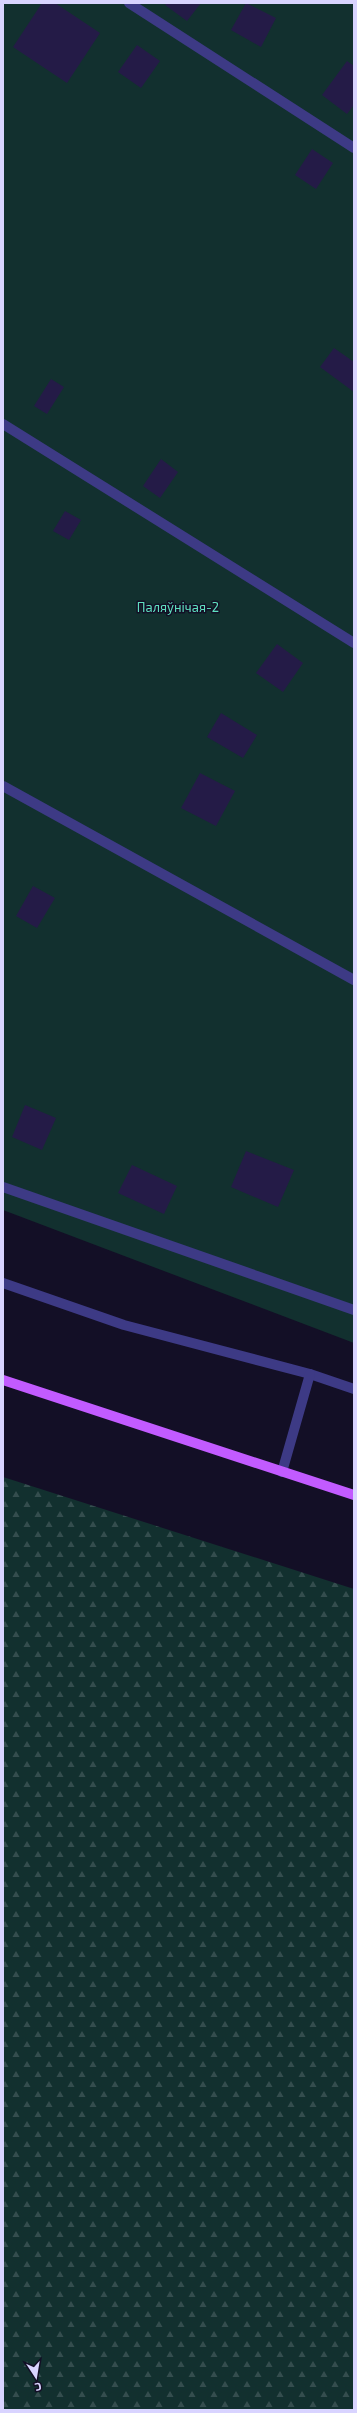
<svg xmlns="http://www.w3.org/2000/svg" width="357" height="2413" font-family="'Exo 2',sans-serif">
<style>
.forest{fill:url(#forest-firs)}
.garden{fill:#12302f}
.building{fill:#241b47}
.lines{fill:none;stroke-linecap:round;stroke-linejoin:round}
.service{stroke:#3d3a85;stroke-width:10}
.primary{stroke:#c25bff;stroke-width:10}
.labels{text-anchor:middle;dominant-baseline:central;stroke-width:3;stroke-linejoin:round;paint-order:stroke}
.park-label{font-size:13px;fill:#5fe0c0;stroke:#130f26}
</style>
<defs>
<pattern id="forest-firs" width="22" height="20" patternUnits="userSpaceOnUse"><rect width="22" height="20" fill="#12302f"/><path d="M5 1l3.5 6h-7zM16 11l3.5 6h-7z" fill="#344d4e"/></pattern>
</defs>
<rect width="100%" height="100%" fill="#130f26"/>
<polygon class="forest" points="3,1477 354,1589 354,2410 3,2410"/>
<polygon class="garden" points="3,3 354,3 354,1343 3,1210"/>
<g class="building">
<polygon points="42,3 55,3 100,33 67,83 13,47"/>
<polygon points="167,3 201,3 187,21 165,5"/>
<polygon points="246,3 276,18 261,47 231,30"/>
<polygon points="137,45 160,61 141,88 118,72"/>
<polygon points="347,61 354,66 354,105 347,114 322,95"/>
<polygon points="312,149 333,163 316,189 295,175"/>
<polygon points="334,348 354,362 354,392 320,367"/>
<polygon points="51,379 64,387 47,414 34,406"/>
<polygon points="161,459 178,472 160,498 143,486"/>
<polygon points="65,511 81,520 69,540 53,531"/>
<polygon points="277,644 303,663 283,692 256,673"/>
<polygon points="221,713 257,735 243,758 207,737"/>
<polygon points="200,773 235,791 216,826 181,808"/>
<polygon points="33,886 55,898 37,928 16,916"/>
<polygon points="25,1105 56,1118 42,1150 12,1137"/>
<polygon points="246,1151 294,1170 278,1207 231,1187"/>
<polygon points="132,1165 177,1186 164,1214 118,1193"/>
</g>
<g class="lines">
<g class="service">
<polyline points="129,3 354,148"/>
<polyline points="3,424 354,643"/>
<polyline points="3,786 354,980"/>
<polyline points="3,1187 354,1310"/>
<polyline points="3,1283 124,1325 310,1374 354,1389"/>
<polyline points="282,1472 310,1374"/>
</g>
<polyline class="primary" points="3,1380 354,1495"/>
</g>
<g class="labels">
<g class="park-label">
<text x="178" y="607">Паляўнічая-2</text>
</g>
</g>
<rect width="357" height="2413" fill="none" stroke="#d9d4ff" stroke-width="8"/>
<g transform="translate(36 2377) rotate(168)" stroke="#130f26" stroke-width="3" paint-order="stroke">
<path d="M0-3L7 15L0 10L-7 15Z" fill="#d9d4ff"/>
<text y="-6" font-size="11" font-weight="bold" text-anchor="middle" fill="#d9d4ff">С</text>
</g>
</svg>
